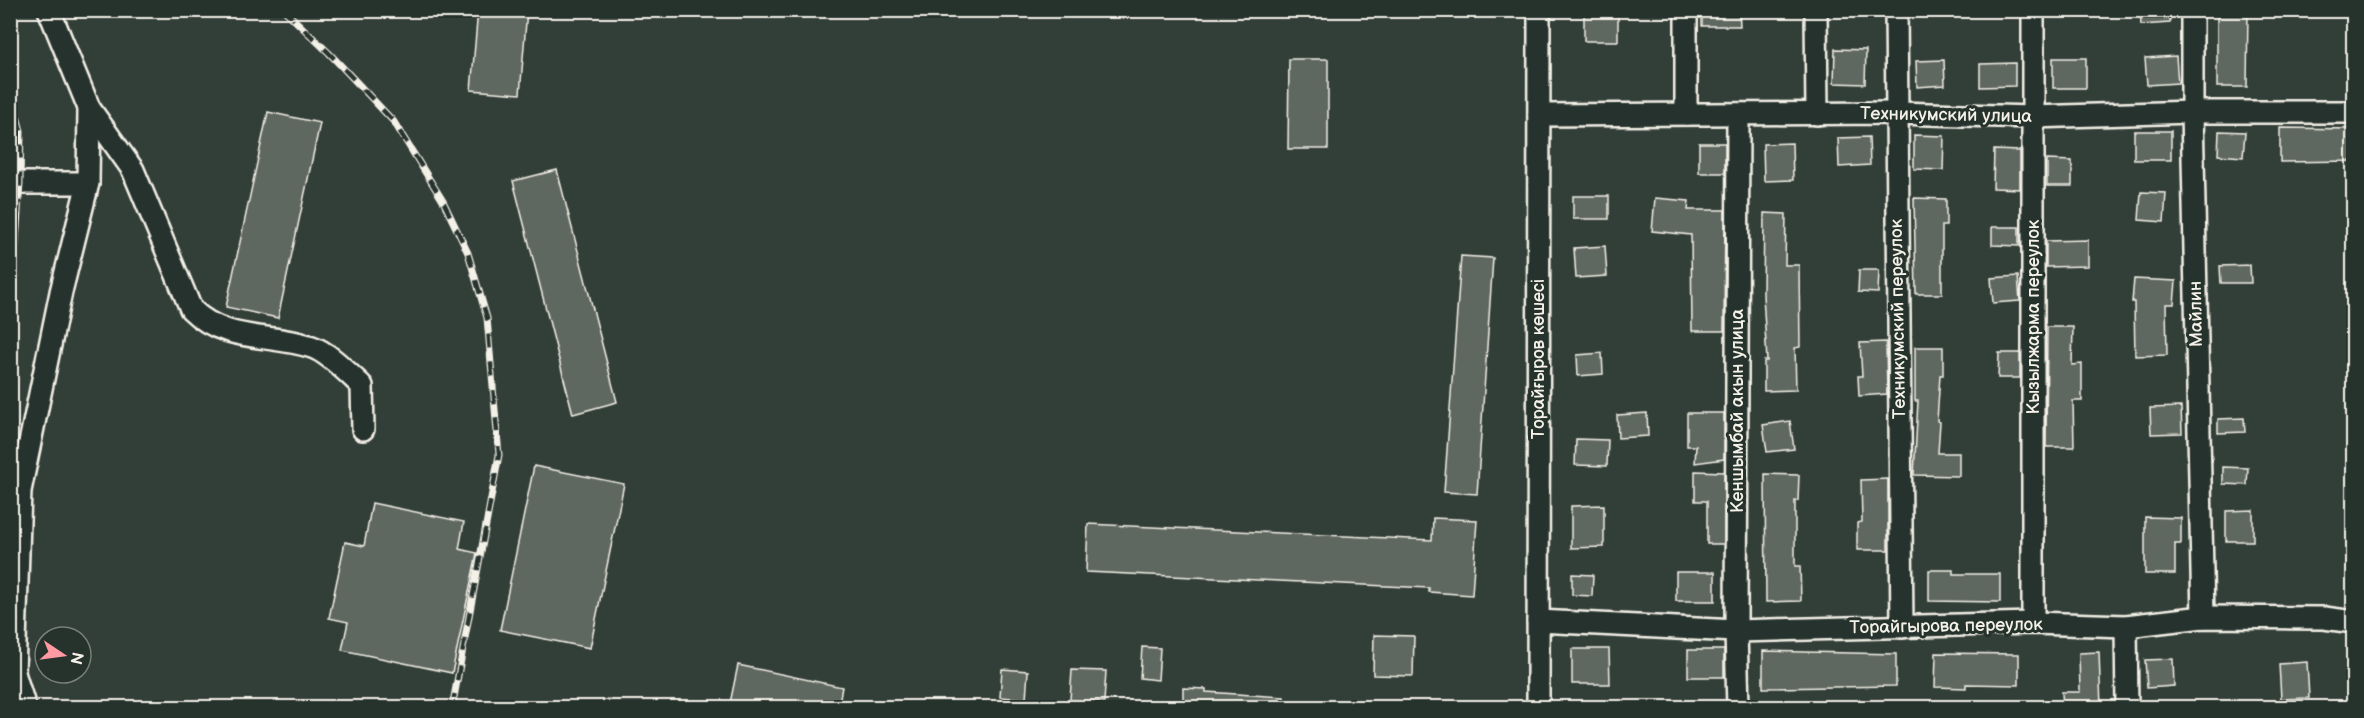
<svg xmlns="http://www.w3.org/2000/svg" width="2364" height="718" font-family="'Balsamiq Sans',sans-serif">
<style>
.building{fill:#5f6861;stroke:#f4f1e8;stroke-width:1.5}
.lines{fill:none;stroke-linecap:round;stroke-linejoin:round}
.minor-casing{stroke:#f4f1e8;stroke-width:26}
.minor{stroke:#26332d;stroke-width:21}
.rail-casing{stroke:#f4f1e8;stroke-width:7}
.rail{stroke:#26332d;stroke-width:4.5;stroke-dasharray:14;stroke-linecap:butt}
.labels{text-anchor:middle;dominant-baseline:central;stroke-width:6;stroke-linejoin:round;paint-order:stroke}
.street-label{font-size:18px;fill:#f4f1e8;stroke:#26332d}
</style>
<rect width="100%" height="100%" fill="#323e38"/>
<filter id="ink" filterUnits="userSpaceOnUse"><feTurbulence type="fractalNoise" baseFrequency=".0167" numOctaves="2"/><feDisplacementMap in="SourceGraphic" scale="12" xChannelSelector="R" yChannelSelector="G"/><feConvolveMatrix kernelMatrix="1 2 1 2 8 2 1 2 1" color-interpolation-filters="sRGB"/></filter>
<g filter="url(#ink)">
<g class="building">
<polygon points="478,10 527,10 520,94 471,90"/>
<rect x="1584" y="10" width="34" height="31"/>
<polygon points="1702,10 1739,10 1740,26 1702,26"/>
<polygon points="2140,10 2170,10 2170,23 2141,25"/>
<polygon points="2217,10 2248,10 2247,87 2217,87"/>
<polygon points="1835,49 1866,50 1865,84 1834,83"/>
<polygon points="2176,56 2178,83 2147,85 2145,58"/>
<rect x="2053" y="58" width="33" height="30"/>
<polygon points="1289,59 1328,59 1328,149 1288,149"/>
<polygon points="1944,60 1945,85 1917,87 1916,61"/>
<polygon points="2015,63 2015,86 1980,87 1980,64"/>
<polygon points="268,112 320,123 278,318 226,307"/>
<polygon points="2280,128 2354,129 2354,161 2280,162"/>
<rect x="2134" y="131" width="37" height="29"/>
<polygon points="2219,131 2245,132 2243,157 2218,155"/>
<polygon points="1914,135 1944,136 1943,170 1914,169"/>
<polygon points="1869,137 1870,165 1839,167 1838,138"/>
<rect x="1699" y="143" width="26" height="30"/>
<polygon points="1792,143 1793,180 1764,181 1763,144"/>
<polygon points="1994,150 2020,151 2020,189 1993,188"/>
<polygon points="2047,160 2072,161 2072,186 2047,186"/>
<polygon points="557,170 617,402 573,414 513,181"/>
<polygon points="2141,192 2166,193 2164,222 2139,220"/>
<rect x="1573" y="196" width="36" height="23"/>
<polygon points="1655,198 1689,201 1688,210 1725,210 1724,331 1692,331 1691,235 1652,231"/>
<polygon points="1914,198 1946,199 1946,226 1942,226 1942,294 1916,294"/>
<polygon points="1764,213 1786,214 1785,265 1799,265 1800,347 1795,348 1796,390 1764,391 1764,361 1767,361 1763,295"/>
<polygon points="1992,227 2019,227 2019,246 1992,245"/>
<polygon points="2088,240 2088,266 2046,267 2046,241"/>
<polygon points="1605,246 1607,276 1576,278 1574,248"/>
<polygon points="1461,256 1493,258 1477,494 1444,492"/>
<polygon points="2250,265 2251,283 2221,283 2220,266"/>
<polygon points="1859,270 1879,270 1878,293 1858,292"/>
<polygon points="2018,276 2020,301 1993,303 1991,278"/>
<polygon points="2134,279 2176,281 2174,304 2166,304 2167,355 2135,356 2134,302 2132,302"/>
<polygon points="2047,327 2073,327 2072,365 2082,364 2082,401 2073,401 2074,447 2046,447"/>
<polygon points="1886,342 1887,394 1859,396 1858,376 1862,376 1860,343"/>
<polygon points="1915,347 1943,347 1943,375 1940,375 1937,421 1940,422 1938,453 1959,453 1959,476 1914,475 1918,401 1915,401"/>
<polygon points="1602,353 1603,374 1578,376 1577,355"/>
<polygon points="1999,353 2020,353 2020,378 1998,378"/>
<polygon points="2181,407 2182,433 2151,434 2150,408"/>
<polygon points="1647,413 1648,436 1618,438 1617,415"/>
<polygon points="1687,413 1724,413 1724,459 1695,463 1696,446 1687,446"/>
<polygon points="2244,418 2245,432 2218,433 2218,419"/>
<polygon points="1790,421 1794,449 1767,452 1763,425"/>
<polygon points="1576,439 1608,440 1607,466 1575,465"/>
<polygon points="534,466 624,484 590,648 500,630"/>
<polygon points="2223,467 2248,468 2247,485 2223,484"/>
<polygon points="1695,471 1724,472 1724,544 1707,544 1707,501 1695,501"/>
<polygon points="1765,474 1799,475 1798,501 1795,501 1795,566 1800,566 1801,601 1766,602"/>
<polygon points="1888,479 1888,550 1857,550 1857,523 1862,522 1861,480"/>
<polygon points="372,503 464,522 459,549 477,553 452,673 342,650 348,622 329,618 345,542 364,546"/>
<polygon points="1604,505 1604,547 1571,548 1571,506"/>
<polygon points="2253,510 2253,541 2226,541 2226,511"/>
<polygon points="2145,517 2181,518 2181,544 2175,544 2175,574 2145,574"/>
<polygon points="1433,518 1477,520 1472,595 1429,592 1429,588 1086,572 1088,524 1432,540"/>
<polygon points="1929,570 1953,570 1953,574 2000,574 2000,602 1929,601"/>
<rect x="1676" y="572" width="39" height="29"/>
<polygon points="1572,574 1593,575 1592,596 1572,595"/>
<polygon points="1374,635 1414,636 1413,676 1373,675"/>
<polygon points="1142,647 1160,648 1158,680 1140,678"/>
<polygon points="1572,649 1609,649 1610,684 1572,684"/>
<rect x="1688" y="650" width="36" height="27"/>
<polygon points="1763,651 1896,654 1896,686 1763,688"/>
<polygon points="2099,652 2101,708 2063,708 2062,692 2080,692 2079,653"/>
<polygon points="1936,653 2019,654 2019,685 1966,684 1966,688 1935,687"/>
<polygon points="2173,659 2174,686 2147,688 2145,660"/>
<polygon points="2307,662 2309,698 2281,699 2279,664"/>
<polygon points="738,665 842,687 838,708 729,708"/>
<polygon points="1002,669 1028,671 1026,699 1000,697"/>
<polygon points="1072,670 1106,671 1104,702 1070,700"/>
<polygon points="1183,688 1206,689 1206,692 1284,697 1283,708 1183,708"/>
</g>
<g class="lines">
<g class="minor-casing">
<g id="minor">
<path d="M49,10L89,108L133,170L191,309C225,343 270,333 312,347C328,352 349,374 362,386L363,429"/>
<polyline points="1816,10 1817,114"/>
<polyline points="1896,10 1902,627"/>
<polyline points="2192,10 2192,112 2203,617"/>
<polyline points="1686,114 1686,10"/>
<polyline points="1539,115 1896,113 2032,117 2192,112 2354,112"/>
<polyline points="10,183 88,183"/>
<polyline points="1538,621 1736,631 2033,623 2126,626 2203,617 2324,618 2354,622"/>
<polyline points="2033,623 2033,10"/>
<polyline points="2126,626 2127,708"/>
<polyline points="25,708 14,673 20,491 61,292 88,183 89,108"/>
<polyline points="1538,708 1539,10"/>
<polyline points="1738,708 1736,631 1738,114"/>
</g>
</g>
<use href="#minor" class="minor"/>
<g class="rail-casing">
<g id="rail">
<polyline points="284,10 329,53 394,122 443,201 468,253 487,318 499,455 452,708"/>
<polyline points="10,90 21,131 20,183 10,330"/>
<polyline points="10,705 11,708"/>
</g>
</g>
<use href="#rail" class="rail"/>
</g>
</g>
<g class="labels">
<g class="street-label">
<text transform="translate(1946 115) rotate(1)">Техникумский улица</text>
<text transform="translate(2196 314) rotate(-91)">Майлин</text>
<text transform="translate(2033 317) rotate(-90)">Кызылжарма переулок</text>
<text transform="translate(1898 319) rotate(-91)">Техникумский переулок</text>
<text transform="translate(1538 359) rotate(-90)">Торайғыров көшесі</text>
<text transform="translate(1737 411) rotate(-90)">Кеншымбай акын улица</text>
<text transform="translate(1946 626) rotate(-1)">Торайгырова переулок</text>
</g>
</g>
<rect width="2364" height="718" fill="none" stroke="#26332d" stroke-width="36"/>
<rect x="18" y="18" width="2328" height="682" fill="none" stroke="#f4f1e8" stroke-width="2" filter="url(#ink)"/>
<g transform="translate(63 655) rotate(103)"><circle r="28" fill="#26332d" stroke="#787f78" stroke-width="1.5"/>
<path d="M0-4.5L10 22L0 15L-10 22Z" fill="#ff9aa2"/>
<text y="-9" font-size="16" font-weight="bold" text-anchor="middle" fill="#f4f1e8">N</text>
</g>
</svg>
